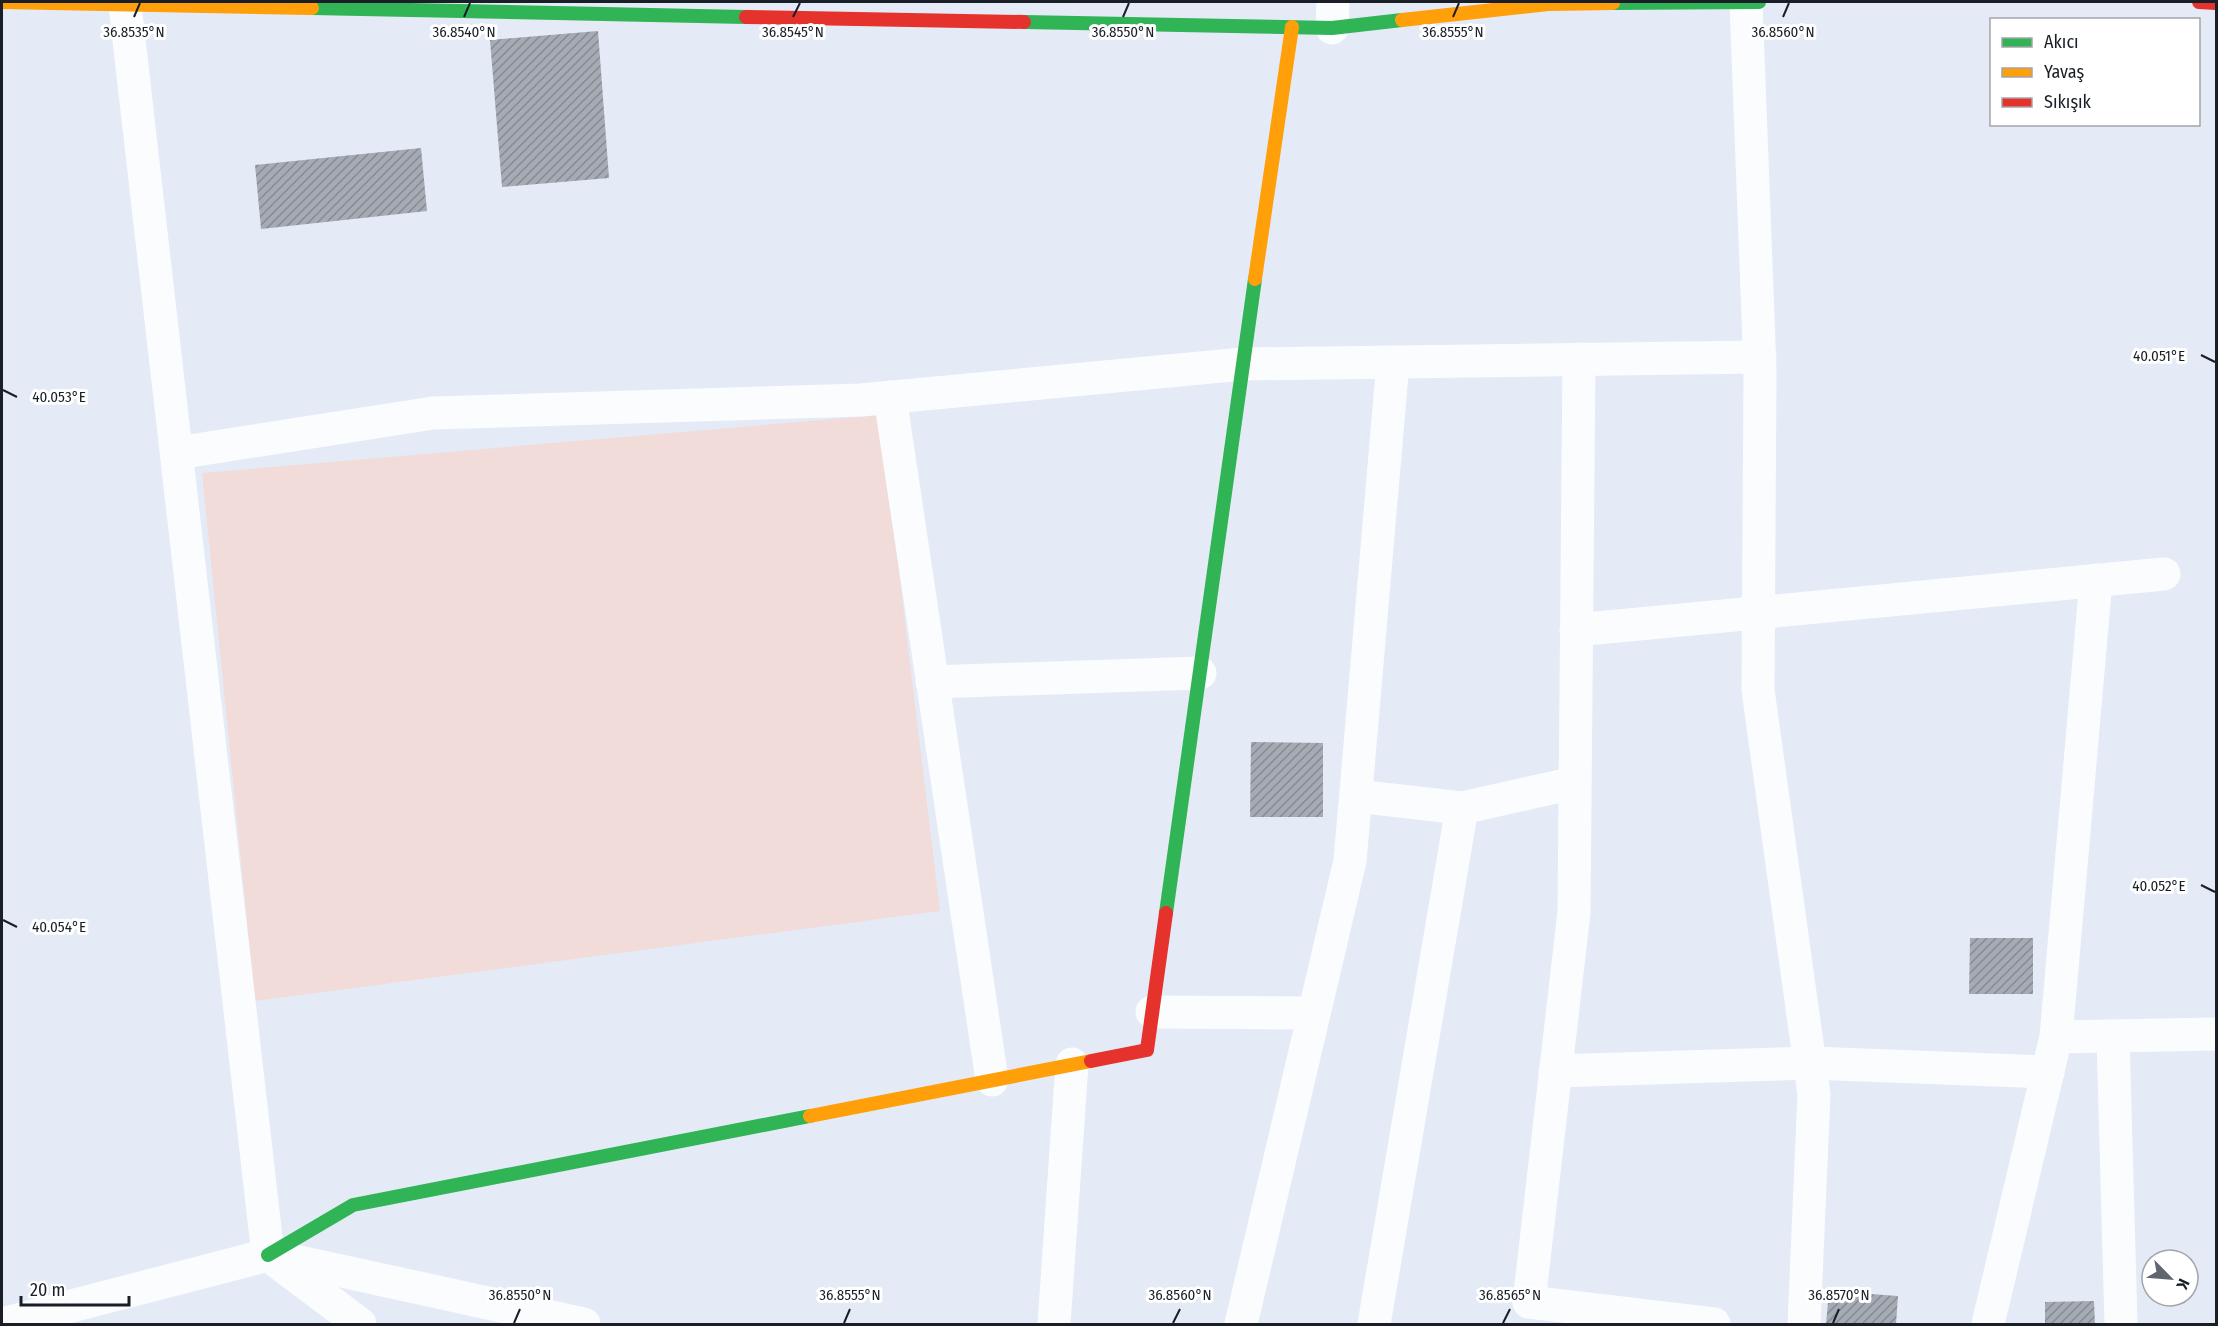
<svg xmlns="http://www.w3.org/2000/svg" width="2218" height="1326" font-family="'Fira Sans Condensed',sans-serif">
<style>
.pitch{fill:#f1dcda}
.building{fill:url(#building-hatch)}
.lines{fill:none;stroke-linecap:round;stroke-linejoin:round}
.street{stroke:#fbfcfe;stroke-width:33}
.fast{stroke:#30b455;stroke-width:14}
.slow{stroke:#ff9f0a;stroke-width:14}
.jam{stroke:#e5322d;stroke-width:14}
.ticks{fill:none;stroke:#191e27;stroke-width:2}
.ticks-label{font-size:15px;text-anchor:middle;fill:#191e27;stroke:#fff;stroke-width:6;stroke-linejoin:round;paint-order:stroke}
</style>
<defs>
<pattern id="building-hatch" width="6" height="6" patternUnits="userSpaceOnUse" patternTransform="scale(1.5)"><rect width="6" height="6" fill="#a5abb4"/><path d="M-1 1l2-2M0 6l6-6M5 7l2-2" fill="none" stroke="#868b92"/></pattern>
</defs>
<rect width="100%" height="100%" fill="#e4ebf6"/>
<polygon class="pitch" points="880,415 940,911 255,1001 202,473"/>
<g class="building">
<polygon points="598,31 609,178 502,187 490,40"/>
<polygon points="421,148 427,211 261,229 255,165"/>
<polygon points="1251,742 1323,743 1323,817 1250,817"/>
<polygon points="1970,938 2033,938 2033,994 1969,994"/>
<polygon points="1829,1291 1898,1296 1896,1324 1826,1324"/>
<polygon points="2094,1301 2095,1324 2045,1324 2045,1302"/>
</g>
<g class="lines">
<g class="street">
<polyline points="1746,2 1760,370 1758,690 1814,1094 1804,1324"/>
<polyline points="125,5 268,1255 360,1324"/>
<polyline points="1332,28 1333,2"/>
<polyline points="1579,359 1574,912 1529,1302 1714,1324"/>
<polyline points="890,397 992,1080"/>
<polyline points="177,453 433,413 861,400 1243,364 1760,357"/>
<polyline points="1576,630 2164,574"/>
<polyline points="932,682 1200,673"/>
<polyline points="1356,796 1462,808 1574,783"/>
<polyline points="1152,1012 1314,1013"/>
<polyline points="2113,1036 2121,1324"/>
<polyline points="2056,1037 2216,1034"/>
<polyline points="1555,1071 1810,1063 2048,1072"/>
<polyline points="2,1324 268,1255 584,1324"/>
<polyline points="1054,1324 1072,1064"/>
<polyline points="1241,1324 1350,861 1393,362"/>
<polyline points="1374,1324 1462,808"/>
<polyline points="1988,1324 2056,1037 2096,580"/>
</g>
<g class="fast">
<polyline points="1613,3 1759,2"/>
<polyline points="312,8 746,17"/>
<polyline points="1024,22 1332,28 1402,20"/>
<polyline points="1166,913 1255,279"/>
<polyline points="268,1255 353,1205 810,1116"/>
</g>
<g class="slow">
<polyline points="2,2 312,8"/>
<polyline points="1402,20 1548,4 1613,3"/>
<polyline points="1255,279 1292,27"/>
<polyline points="810,1116 1091,1061"/>
</g>
<g class="jam">
<polyline points="2199,2 2216,3"/>
<polyline points="746,17 1024,22"/>
<polyline points="1091,1061 1147,1050 1166,913"/>
</g>
</g>
<path class="ticks" d="M134,17L140,3M464,17L470,3M793,17L800,3M1123,17L1129,3M1453,17L1459,3M1783,17L1789,3M2201,355L2215,362M3,390L17,397M2201,885L2215,892M3,920L17,927M514,1323L520,1309M844,1323L850,1309M1173,1323L1180,1309M1503,1323L1510,1309M1833,1323L1839,1309"/>
<g class="ticks-label">
<text x="134" y="37">36.8535°N</text>
<text x="464" y="37">36.8540°N</text>
<text x="793" y="37">36.8545°N</text>
<text x="1123" y="37">36.8550°N</text>
<text x="1453" y="37">36.8555°N</text>
<text x="1783" y="37">36.8560°N</text>
<text x="2159" y="361">40.051°E</text>
<text x="59" y="402">40.053°E</text>
<text x="2159" y="891">40.052°E</text>
<text x="59" y="932">40.054°E</text>
<text x="520" y="1300">36.8550°N</text>
<text x="850" y="1300">36.8555°N</text>
<text x="1180" y="1300">36.8560°N</text>
<text x="1510" y="1300">36.8565°N</text>
<text x="1839" y="1300">36.8570°N</text>
</g>
<rect width="2218" height="1326" fill="none" stroke="#191e27" stroke-width="6"/>
<rect x="1990" y="18" width="210" height="108" fill="#ffffff" stroke="#a3a5a9" stroke-width="1.5"/>
<rect x="2002" y="38" width="30" height="9" fill="#30b455" stroke="#a3a5a9" stroke-width="1.5"/>
<text x="2044" y="48" font-size="18" fill="#191e27">Akıcı</text>
<rect x="2002" y="68" width="30" height="9" fill="#ff9f0a" stroke="#a3a5a9" stroke-width="1.5"/>
<text x="2044" y="78" font-size="18" fill="#191e27">Yavaş</text>
<rect x="2002" y="98" width="30" height="9" fill="#e5322d" stroke="#a3a5a9" stroke-width="1.5"/>
<text x="2044" y="108" font-size="18" fill="#191e27">Sıkışık</text>
<g transform="translate(2170 1278) rotate(115)"><circle r="28" fill="#ffffff" stroke="#a3a5a9" stroke-width="1.5"/>
<path d="M0-4.5L10 22L0 15L-10 22Z" fill="#60666f"/>
<text y="-9" font-size="16" font-weight="bold" text-anchor="middle" fill="#191e27">K</text>
</g>
<path d="M21 1296v9h108v-9" fill="none" stroke="#191e27" stroke-width="3"/>
<text x="30" y="1296" font-size="18" fill="#191e27" stroke="#ffffff" stroke-width="4.5" paint-order="stroke">20 m</text>
</svg>
